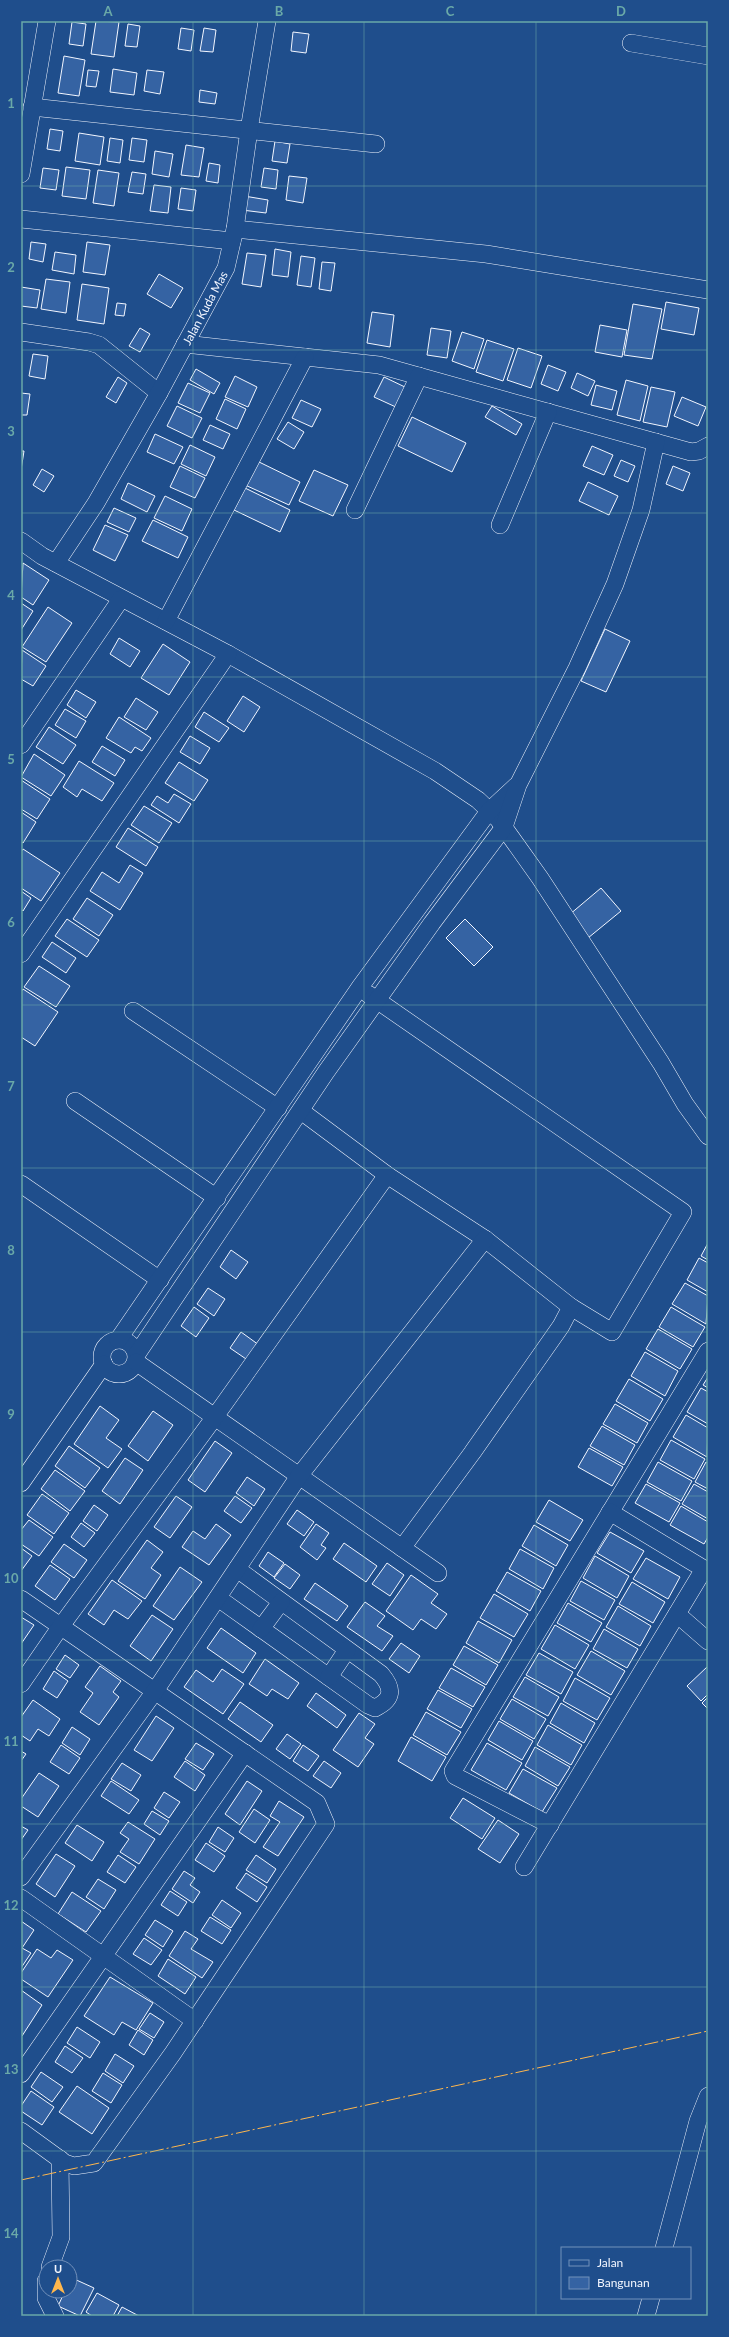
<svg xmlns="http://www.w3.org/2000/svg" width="729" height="2337" font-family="Lato,sans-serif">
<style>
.building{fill:#3563a3;stroke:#f2f6ff}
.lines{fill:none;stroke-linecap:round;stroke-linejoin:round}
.street-casing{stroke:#f2f6ff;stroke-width:18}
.street{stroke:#1f4e8c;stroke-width:17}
.power{stroke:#ffb74d;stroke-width:1;stroke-dasharray:14 3 2 3;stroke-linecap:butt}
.grid{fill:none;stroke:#6aa9a8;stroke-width:1;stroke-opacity:0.55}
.labels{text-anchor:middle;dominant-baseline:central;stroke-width:3;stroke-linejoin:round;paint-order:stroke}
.street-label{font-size:12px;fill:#f2f6ff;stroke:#1f4e8c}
.neatline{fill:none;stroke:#6aa9a8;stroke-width:1.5}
.grid-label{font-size:13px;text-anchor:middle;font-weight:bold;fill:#6aa9a8}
</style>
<rect width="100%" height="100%" fill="#1f4e8c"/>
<g class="building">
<polygon points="96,21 119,22 114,57 91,54"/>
<polygon points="72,22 86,24 83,46 69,44"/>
<polygon points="128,24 140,26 137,47 125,46"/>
<polygon points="181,28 194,30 191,51 178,49"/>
<polygon points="204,28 216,30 213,52 200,51"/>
<polygon points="293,32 309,34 306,53 291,51"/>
<polygon points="64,56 85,60 79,96 58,93"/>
<polygon points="113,69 137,73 134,95 110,92"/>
<polygon points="88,70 99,71 96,87 86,86"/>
<polygon points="147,70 164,72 160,94 144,91"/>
<polygon points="200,90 217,93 215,104 199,102"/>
<polygon points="50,129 63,131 60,151 47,149"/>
<polygon points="79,133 104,137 100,165 75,161"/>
<polygon points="110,138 123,140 120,163 107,161"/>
<polygon points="132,138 147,140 144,162 129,160"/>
<polygon points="275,141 290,144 287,163 272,161"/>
<polygon points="186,145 204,148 199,177 181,175"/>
<polygon points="155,151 173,154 169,177 152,174"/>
<polygon points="209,163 220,165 218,183 206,181"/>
<polygon points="66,167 90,170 86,199 62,196"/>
<polygon points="43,168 59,170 56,190 40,188"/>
<polygon points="264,168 278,170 276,189 261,187"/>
<polygon points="98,170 119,173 114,206 93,203"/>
<polygon points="132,172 146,174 143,194 128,192"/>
<polygon points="289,176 307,178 303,203 286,200"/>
<polygon points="154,185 171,187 168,213 150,211"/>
<polygon points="181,188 196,190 193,211 178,209"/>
<polygon points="244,196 268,200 266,213 242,210"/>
<polygon points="31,242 46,244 43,262 29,259"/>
<polygon points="87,242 110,245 105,275 83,272"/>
<polygon points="275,249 291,252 288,277 272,275"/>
<polygon points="55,252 76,255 74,274 52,270"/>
<polygon points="247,253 266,255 261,287 242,284"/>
<polygon points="301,256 315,258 311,287 297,285"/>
<polygon points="322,262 335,263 331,291 319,289"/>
<polygon points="159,274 183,288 171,308 147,294"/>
<polygon points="46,279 70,282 66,313 41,309"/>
<polygon points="82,284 109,288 104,324 77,320"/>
<polygon points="21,287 40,290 37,308 21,306"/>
<polygon points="666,302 699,308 694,335 661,329"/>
<polygon points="117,303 126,304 124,316 115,315"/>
<polygon points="633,304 662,309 652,359 624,355"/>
<polygon points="372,312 394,315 390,347 367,343"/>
<polygon points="600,325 627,330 622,357 595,352"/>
<polygon points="140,328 150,334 140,352 129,346"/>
<polygon points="431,328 451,331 447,358 427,355"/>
<polygon points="462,332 484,339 474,369 452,361"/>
<polygon points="487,340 514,349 503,381 476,372"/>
<polygon points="518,348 542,356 531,388 507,380"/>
<polygon points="33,354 48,356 45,379 29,376"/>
<polygon points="548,365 566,372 558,391 541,384"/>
<polygon points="196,369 220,383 214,394 190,380"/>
<polygon points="577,373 595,381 588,396 571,388"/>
<polygon points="235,376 257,387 248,407 225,397"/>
<polygon points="118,377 127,383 116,403 106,397"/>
<polygon points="384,377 407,388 398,408 374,397"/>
<polygon points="626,380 648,386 640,421 617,415"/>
<polygon points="188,383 210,393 200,413 178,403"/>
<polygon points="596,385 617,391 612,410 591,405"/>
<polygon points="651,387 675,392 667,427 643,422"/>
<polygon points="21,393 30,394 27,415 21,415"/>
<polygon points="682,397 706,407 698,426 674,416"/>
<polygon points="225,399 246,409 237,429 216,419"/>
<polygon points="301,400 321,409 312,427 292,418"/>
<polygon points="177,406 202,418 192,438 167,426"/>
<polygon points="492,406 522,424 516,435 485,417"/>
<polygon points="412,417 466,443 452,472 398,446"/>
<polygon points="288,422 304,432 294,449 277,439"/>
<polygon points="210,425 230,434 223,449 203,440"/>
<polygon points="155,434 183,447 174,464 147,452"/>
<polygon points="190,445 215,457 206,476 181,464"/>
<polygon points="592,446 613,455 604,475 583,466"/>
<polygon points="21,451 24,451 21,470"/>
<polygon points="621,460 635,466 628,482 614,476"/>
<polygon points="257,461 300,482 289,505 245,485"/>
<polygon points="180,466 205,478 195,498 170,487"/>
<polygon points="673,466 690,473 683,491 666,484"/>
<polygon points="42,469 54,476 44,492 33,485"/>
<polygon points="314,470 348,485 333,516 299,501"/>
<polygon points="588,482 618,496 609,515 579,501"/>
<polygon points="128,483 155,496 147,512 121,499"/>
<polygon points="245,488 290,510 280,532 234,510"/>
<polygon points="165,496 192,509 182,531 154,518"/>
<polygon points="114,508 136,518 129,532 107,522"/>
<polygon points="153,520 188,537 178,558 142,541"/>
<polygon points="105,525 128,535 115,561 93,550"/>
<polygon points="23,563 49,580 33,605 21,597"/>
<polygon points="21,603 33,611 21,630"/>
<polygon points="48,607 72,623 46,662 22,647"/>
<polygon points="605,629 630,641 606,692 581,681"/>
<polygon points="119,638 140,651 130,667 110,654"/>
<polygon points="163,644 190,662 169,695 141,678"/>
<polygon points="22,650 46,666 33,686 21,679"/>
<polygon points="76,690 96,702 86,718 67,705"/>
<polygon points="243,696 260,707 244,732 227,721"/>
<polygon points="136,698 158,712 146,730 124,717"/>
<polygon points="65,709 86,721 76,738 55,725"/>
<polygon points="204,712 229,728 219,742 195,727"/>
<polygon points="119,717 151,738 142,751 135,747 131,753 106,738"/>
<polygon points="49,727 76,745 63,764 36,747"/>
<polygon points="190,736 210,748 200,764 180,752"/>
<polygon points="102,746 125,760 115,776 92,762"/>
<polygon points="34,754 65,775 51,796 21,777"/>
<polygon points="79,761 114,783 102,801 82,789 77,797 63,787"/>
<polygon points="179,762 208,780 194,801 165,783"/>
<polygon points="21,780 50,799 37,819 21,809"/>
<polygon points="174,794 191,804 179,823 151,805 157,796 168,803"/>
<polygon points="144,806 172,823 159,843 131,825"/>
<polygon points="21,812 36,822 23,843 21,842"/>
<polygon points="128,828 158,847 146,866 116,847"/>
<polygon points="23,849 60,873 41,901 21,888 21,852"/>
<polygon points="130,865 143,873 120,910 90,891 102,872 119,883"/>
<polygon points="601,888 621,911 588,938 569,915"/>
<polygon points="21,891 31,898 23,911 21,909"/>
<polygon points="87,898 113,915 99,936 73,919"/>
<polygon points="67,919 99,940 87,957 55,936"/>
<polygon points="465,919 493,947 474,966 446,938"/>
<polygon points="52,942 76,958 66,973 42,957"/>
<polygon points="39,966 70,986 56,1007 24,987"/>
<polygon points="23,989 58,1012 35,1046 21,1037 21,992"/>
<polygon points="708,1243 708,1260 701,1256"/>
<polygon points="231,1250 248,1262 236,1279 220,1267"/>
<polygon points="699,1258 708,1263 708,1292 687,1280"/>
<polygon points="685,1283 708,1296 706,1324 672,1304"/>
<polygon points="208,1288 225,1299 214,1316 197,1304"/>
<polygon points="194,1307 209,1318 196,1337 181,1326"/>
<polygon points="671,1307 705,1327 693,1347 659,1327"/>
<polygon points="658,1329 692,1349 680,1369 646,1349"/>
<polygon points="241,1332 259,1345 249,1361 230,1348"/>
<polygon points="645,1352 678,1371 665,1396 631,1376"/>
<polygon points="708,1377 708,1388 703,1385"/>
<polygon points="629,1379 663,1399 650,1421 616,1401"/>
<polygon points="701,1388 708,1392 708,1424 687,1412"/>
<polygon points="615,1404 648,1423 637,1443 603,1424"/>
<polygon points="100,1406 119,1420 106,1438 122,1449 108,1468 74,1444"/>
<polygon points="153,1411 173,1425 148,1461 128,1446"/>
<polygon points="686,1415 708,1428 707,1457 673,1437"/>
<polygon points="602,1426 635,1445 624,1465 590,1446"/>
<polygon points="671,1440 705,1459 694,1479 660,1460"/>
<polygon points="215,1441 232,1453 205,1492 188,1480"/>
<polygon points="69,1446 100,1468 85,1488 55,1466"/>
<polygon points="589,1448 623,1467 612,1486 578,1467"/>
<polygon points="125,1458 143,1470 120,1504 102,1491"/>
<polygon points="658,1462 692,1481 681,1501 647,1482"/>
<polygon points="706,1462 708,1463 708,1489 695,1482"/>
<polygon points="55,1470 85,1491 70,1511 41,1489"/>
<polygon points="247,1477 265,1489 254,1506 236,1493"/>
<polygon points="646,1484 680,1503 669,1522 635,1503"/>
<polygon points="694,1484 708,1492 708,1519 682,1504"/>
<polygon points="42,1494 69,1513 54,1534 27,1515"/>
<polygon points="176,1496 192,1507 170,1538 154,1527"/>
<polygon points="235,1496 252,1508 241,1523 224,1511"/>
<polygon points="549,1500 583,1520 570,1541 536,1522"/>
<polygon points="94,1505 108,1515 97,1531 83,1521"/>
<polygon points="681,1506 708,1522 708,1537 704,1544 670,1525"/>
<polygon points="297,1510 314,1522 304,1536 287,1524"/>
<polygon points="29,1520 53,1537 39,1556 21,1544 21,1530"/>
<polygon points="81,1523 95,1533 84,1547 71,1537"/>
<polygon points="216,1524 231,1535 209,1565 182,1547 193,1531 205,1539"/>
<polygon points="316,1524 329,1533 321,1545 326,1548 317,1560 300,1547"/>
<polygon points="534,1525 568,1545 556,1566 522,1546"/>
<polygon points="610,1532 644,1551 631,1573 597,1553"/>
<polygon points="147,1540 163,1552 151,1568 161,1575 145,1599 118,1581"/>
<polygon points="344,1543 377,1566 366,1582 333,1559"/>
<polygon points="64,1544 87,1560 74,1578 51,1562"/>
<polygon points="21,1548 32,1556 21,1571"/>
<polygon points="520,1549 554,1568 543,1589 509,1569"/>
<polygon points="268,1552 284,1563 274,1577 259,1566"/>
<polygon points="595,1556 629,1576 617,1598 583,1578"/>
<polygon points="646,1558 680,1577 668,1599 633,1579"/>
<polygon points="387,1563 404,1575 390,1596 372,1584"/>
<polygon points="285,1564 300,1575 290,1589 274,1578"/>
<polygon points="50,1565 70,1579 55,1600 35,1586"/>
<polygon points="180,1567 202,1582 174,1620 153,1606"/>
<polygon points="507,1572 541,1591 530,1611 496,1591"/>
<polygon points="411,1575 438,1594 431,1603 447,1614 436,1629 421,1619 413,1630 386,1611"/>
<polygon points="112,1580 142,1601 128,1619 114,1610 104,1625 88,1614"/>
<polygon points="581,1581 615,1600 604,1620 570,1601"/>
<polygon points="632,1582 665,1602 653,1623 619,1604"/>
<polygon points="315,1583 348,1606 337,1621 304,1599"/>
<polygon points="494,1594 528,1614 514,1637 480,1618"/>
<polygon points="365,1602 385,1616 377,1626 393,1636 382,1651 347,1627"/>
<polygon points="568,1603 602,1623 591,1642 557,1623"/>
<polygon points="618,1606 651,1626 640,1646 606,1627"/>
<polygon points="152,1615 173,1629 151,1661 130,1646"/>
<polygon points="21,1617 34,1625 21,1644"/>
<polygon points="478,1621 512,1640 499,1663 466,1643"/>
<polygon points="555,1625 589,1645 575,1669 541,1649"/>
<polygon points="221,1628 256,1653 243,1673 207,1648"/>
<polygon points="604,1629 638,1649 627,1668 593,1649"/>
<polygon points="401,1643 420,1656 409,1673 389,1659"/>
<polygon points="464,1646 498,1665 486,1685 453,1665"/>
<polygon points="591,1651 625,1671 611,1695 577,1675"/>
<polygon points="539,1653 573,1672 561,1694 526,1675"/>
<polygon points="65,1655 79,1665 70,1678 56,1669"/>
<polygon points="265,1659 299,1683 288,1699 272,1689 267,1696 249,1684"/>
<polygon points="100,1666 121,1681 113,1692 119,1697 99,1725 80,1712 93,1693 85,1687"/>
<polygon points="708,1666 708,1694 701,1701 687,1686"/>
<polygon points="451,1668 485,1687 473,1707 439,1688"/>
<polygon points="222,1669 244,1684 223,1714 184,1687 196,1670 213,1682"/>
<polygon points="54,1671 68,1681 57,1698 43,1689"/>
<polygon points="525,1677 559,1697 548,1716 513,1697"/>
<polygon points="575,1678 610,1698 597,1720 563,1701"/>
<polygon points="438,1690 472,1709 461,1728 427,1709"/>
<polygon points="316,1693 346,1715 337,1728 307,1706"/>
<polygon points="708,1697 708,1709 702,1703"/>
<polygon points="512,1699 546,1719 534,1739 500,1719"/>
<polygon points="33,1700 60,1719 49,1736 38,1729 30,1741 21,1735 21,1717"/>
<polygon points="240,1702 273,1725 261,1742 228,1719"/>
<polygon points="561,1703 595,1723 584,1743 550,1723"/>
<polygon points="426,1712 461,1732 447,1755 413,1735"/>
<polygon points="359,1713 375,1724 365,1738 374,1744 358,1767 333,1750"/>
<polygon points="156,1716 174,1728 152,1761 134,1750"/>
<polygon points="499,1721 533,1741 522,1760 488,1740"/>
<polygon points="548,1725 582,1745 571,1765 537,1745"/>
<polygon points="72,1727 90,1739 80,1755 62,1743"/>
<polygon points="287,1734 301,1744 290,1759 276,1749"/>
<polygon points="411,1737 446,1757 432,1781 398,1761"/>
<polygon points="196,1743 214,1754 203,1770 185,1759"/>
<polygon points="487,1743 522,1763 506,1790 471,1770"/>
<polygon points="61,1745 80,1758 69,1774 50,1762"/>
<polygon points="303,1745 319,1756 308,1771 293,1761"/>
<polygon points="535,1747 570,1767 558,1786 525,1766"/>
<polygon points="21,1751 26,1754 21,1761"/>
<polygon points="185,1761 205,1775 195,1791 174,1777"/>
<polygon points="324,1761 341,1773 331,1788 313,1776"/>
<polygon points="122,1763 141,1775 131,1791 111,1779"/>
<polygon points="523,1769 557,1788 542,1812 509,1793"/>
<polygon points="39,1773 59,1786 38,1817 21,1806 21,1799"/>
<polygon points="111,1781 139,1800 129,1814 101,1796"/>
<polygon points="247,1781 262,1791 240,1825 225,1814"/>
<polygon points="164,1792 180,1802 169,1818 154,1808"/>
<polygon points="463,1798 495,1818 482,1839 450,1818"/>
<polygon points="279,1801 304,1817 278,1856 263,1847 280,1822 270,1816"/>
<polygon points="254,1809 270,1820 255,1843 239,1832"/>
<polygon points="152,1811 169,1821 160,1835 144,1824"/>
<polygon points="498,1820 519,1834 500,1863 478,1849"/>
<polygon points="128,1822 155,1839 139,1864 120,1852 129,1839 120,1833"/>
<polygon points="77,1825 104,1842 92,1861 65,1843"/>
<polygon points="21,1826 28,1830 21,1840"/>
<polygon points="218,1827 234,1838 225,1852 209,1842"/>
<polygon points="206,1843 225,1856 214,1872 195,1860"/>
<polygon points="56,1854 75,1866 55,1897 36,1884"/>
<polygon points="118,1855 136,1867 125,1883 107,1872"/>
<polygon points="256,1855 276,1869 267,1883 246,1870"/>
<polygon points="184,1871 195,1878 190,1885 200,1892 193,1903 172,1889"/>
<polygon points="246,1873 267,1887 257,1902 236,1888"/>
<polygon points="98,1879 116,1890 104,1909 86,1897"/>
<polygon points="170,1891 187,1902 178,1916 161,1905"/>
<polygon points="72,1892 101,1911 86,1932 58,1914"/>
<polygon points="222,1900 241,1913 231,1928 212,1915"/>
<polygon points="210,1917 231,1930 222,1944 201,1931"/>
<polygon points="155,1920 173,1931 163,1947 145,1935"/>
<polygon points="21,1921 34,1930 22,1948 31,1953 21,1968"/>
<polygon points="185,1931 198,1939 191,1949 213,1962 202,1978 169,1956"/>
<polygon points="144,1938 162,1950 151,1965 133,1954"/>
<polygon points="37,1949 51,1958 57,1950 73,1960 48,1997 21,1979 21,1973"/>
<polygon points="168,1959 196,1977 185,1994 158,1976"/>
<polygon points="110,1977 153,2003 136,2030 122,2022 114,2035 84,2016"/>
<polygon points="21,1990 42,2005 22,2036 21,2035"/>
<polygon points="150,2013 164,2022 154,2038 139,2029"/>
<polygon points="77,2027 100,2042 90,2058 67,2043"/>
<polygon points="138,2030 153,2040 144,2055 129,2045"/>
<polygon points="65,2046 83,2058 72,2073 55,2062"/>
<polygon points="115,2054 134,2066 123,2083 105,2071"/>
<polygon points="41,2072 63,2087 52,2102 31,2087"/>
<polygon points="103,2073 122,2085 111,2103 92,2091"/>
<polygon points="77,2086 109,2108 92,2134 59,2112"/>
<polygon points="31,2091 54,2107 42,2125 21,2111 21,2106"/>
<polygon points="72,2278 94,2288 80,2316 58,2306 65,2291 70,2291"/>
<polygon points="97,2293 119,2305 113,2316 92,2316 86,2312"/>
<polygon points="122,2307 139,2316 117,2316"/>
</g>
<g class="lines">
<g class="street-casing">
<g id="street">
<polyline points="631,43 708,56"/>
<polyline points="32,107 376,144"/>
<polyline points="21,174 47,21"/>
<polyline points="21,219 232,241"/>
<polyline points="235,229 486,254 708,290"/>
<polyline points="21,332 89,342 99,345 159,393"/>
<polyline points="185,344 379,365 691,452 699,451 708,446"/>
<polyline points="355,510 419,376"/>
<polyline points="500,525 548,412"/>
<polyline points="21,541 42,556 228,654 435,771 478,800 498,819 540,878 661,1063 685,1104 708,1136"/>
<polyline points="56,563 96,503 159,393 226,268 235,229 249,130 267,21"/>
<polyline points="166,621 305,357"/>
<polyline points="21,745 121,599"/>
<polyline points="21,954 228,654"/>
<polyline points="368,994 683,1212 612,1332 571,1307"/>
<polyline points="133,1011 278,1108"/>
<polyline points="75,1101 217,1198"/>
<polyline points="301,1111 387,1175 485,1239 571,1307 561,1326 472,1453 402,1548"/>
<polyline points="21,1184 160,1280"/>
<circle cx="119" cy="1357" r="17"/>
<polyline points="118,1340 360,987 489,811 516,786"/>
<polyline points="137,1354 326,1072 432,923 504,827 518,785 577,668 615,584 641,510 656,442"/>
<polyline points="136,1362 438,1573"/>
<polyline points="21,1483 104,1364"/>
<path d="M218,1598L368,1705L375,1708C394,1699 393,1688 381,1674L237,1569"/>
<polyline points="21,1599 317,1803 326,1824 173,2053 94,2163 74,2166 65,2163 21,2131"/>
<polyline points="677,1614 708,1641"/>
<polyline points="261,1629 281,1602"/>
<polyline points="329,1677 347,1650"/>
<polyline points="21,1684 61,1626 214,1418 387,1175"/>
<polyline points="550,1825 455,1776 453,1771 708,1351"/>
<polyline points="524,1867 704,1569 610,1512"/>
<polyline points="21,1877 155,1691 299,1476 485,1239"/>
<polyline points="21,1898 195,2021"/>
<polyline points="21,2074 245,1753"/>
<polyline points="664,2248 698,2121 708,2096"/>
<polyline points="50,2267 61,2237 60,2159"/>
<polyline points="46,2281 46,2298 55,2316"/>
<polyline points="646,2316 651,2298"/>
</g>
</g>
<use href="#street" class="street"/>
<polyline class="power" points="21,2180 708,2031"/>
</g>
<path class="grid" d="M193,21V2316M364,21V2316M536,21V2316M21,186H708M21,350H708M21,513H708M21,677H708M21,841H708M21,1005H708M21,1168H708M21,1332H708M21,1496H708M21,1660H708M21,1824H708M21,1987H708M21,2151H708"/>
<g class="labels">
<g class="street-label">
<text transform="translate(205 308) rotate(-62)">Jalan Kuda Mas</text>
</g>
</g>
<rect width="729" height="2337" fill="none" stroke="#1f4e8c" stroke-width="44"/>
<rect x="561" y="2247" width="130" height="52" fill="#1f4e8c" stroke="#7391ba"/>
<rect x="569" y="2260" width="20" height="6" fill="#1f4e8c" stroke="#7391ba"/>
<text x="597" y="2267" font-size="12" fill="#f2f6ff">Jalan</text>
<rect x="569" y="2277" width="20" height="12" fill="#3563a3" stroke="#7391ba"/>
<text x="597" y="2287" font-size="12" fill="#f2f6ff">Bangunan</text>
<g transform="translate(58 2279)"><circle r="19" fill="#1f4e8c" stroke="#7391ba"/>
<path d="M0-3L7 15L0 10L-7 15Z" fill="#ffb74d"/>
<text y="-6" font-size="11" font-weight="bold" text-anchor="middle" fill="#f2f6ff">U</text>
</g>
<rect x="22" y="22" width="685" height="2293" class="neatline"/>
<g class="grid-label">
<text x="108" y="16">A</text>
<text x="279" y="16">B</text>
<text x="450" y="16">C</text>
<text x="621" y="16">D</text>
<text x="11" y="108">1</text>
<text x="11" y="272">2</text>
<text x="11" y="436">3</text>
<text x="11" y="600">4</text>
<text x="11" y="764">5</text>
<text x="11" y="927">6</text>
<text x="11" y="1091">7</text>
<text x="11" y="1255">8</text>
<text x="11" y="1419">9</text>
<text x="11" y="1583">10</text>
<text x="11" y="1746">11</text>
<text x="11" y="1910">12</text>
<text x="11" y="2074">13</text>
<text x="11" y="2238">14</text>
</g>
</svg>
